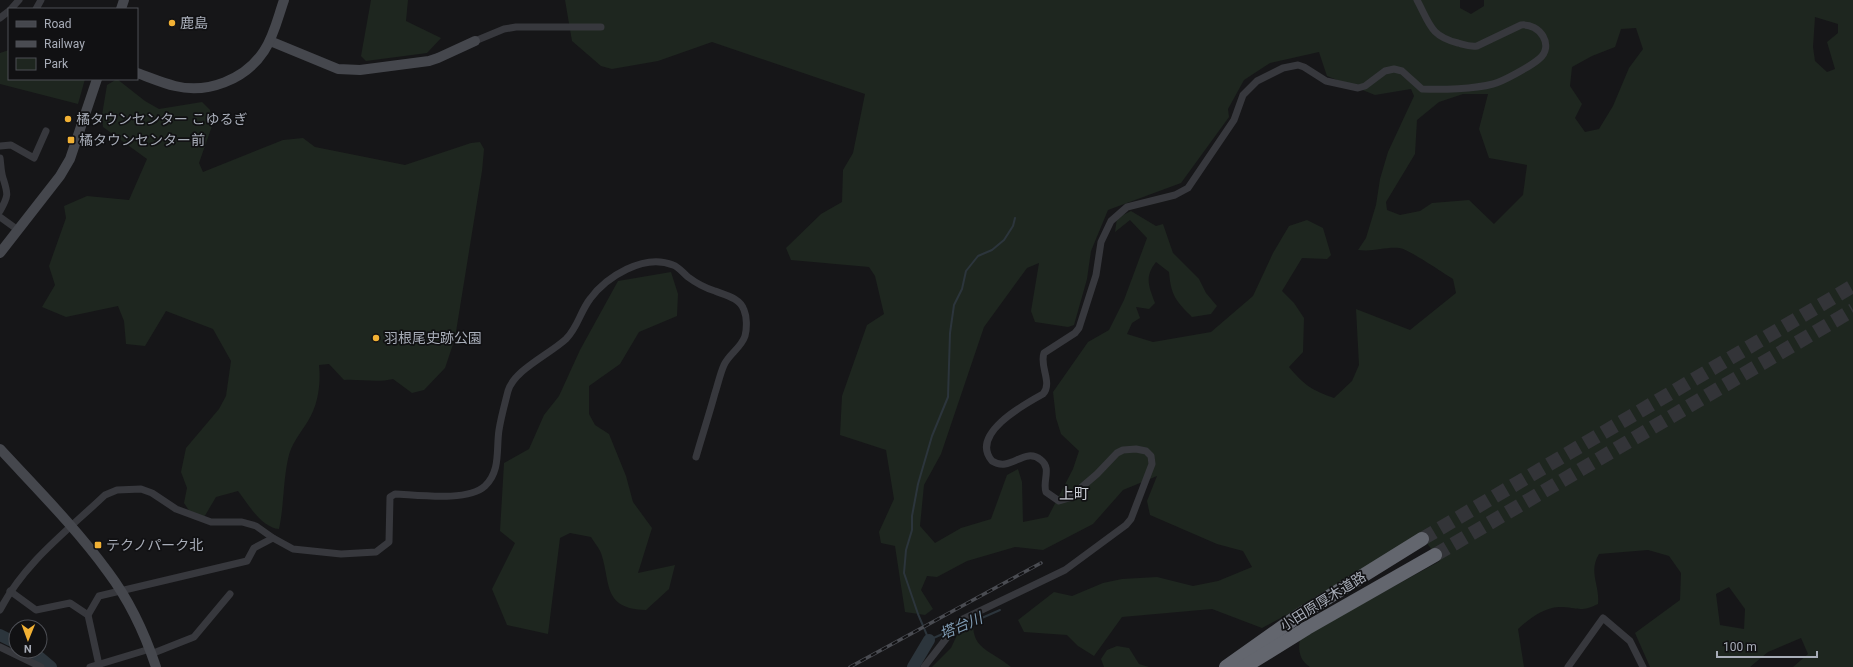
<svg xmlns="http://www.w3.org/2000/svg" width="1853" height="667" font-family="Roboto,'Noto Sans JP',sans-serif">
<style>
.green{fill:#1e261f;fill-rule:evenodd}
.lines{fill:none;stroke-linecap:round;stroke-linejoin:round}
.stream{stroke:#2c353c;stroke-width:2}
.river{stroke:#2c353c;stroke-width:12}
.highway-tunnel{stroke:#333438;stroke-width:14;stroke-dasharray:14 7;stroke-linecap:butt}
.street{stroke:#37383d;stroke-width:7}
.secondary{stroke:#45474d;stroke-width:10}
.highway{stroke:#63666e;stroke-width:14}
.rail-casing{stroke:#4a4c52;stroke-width:3.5}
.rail{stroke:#111113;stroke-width:2;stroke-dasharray:6;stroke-linecap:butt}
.poi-dot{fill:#f2b134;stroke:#111113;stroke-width:1.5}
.labels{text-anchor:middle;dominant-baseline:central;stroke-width:3.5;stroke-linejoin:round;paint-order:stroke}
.poi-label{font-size:14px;fill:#a8adb8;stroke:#111113;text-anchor:start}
.street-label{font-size:14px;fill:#a8adb8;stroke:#111113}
.neighbourhood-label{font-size:15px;fill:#c9ccd4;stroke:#111113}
.water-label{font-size:15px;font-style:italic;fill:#7f9bb3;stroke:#111113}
</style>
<rect width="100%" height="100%" fill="#161618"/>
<g class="green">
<polygon points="371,0 408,0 406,21 441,38 427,53 366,61 361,56"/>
<path d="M565,0H1460V8L1471,14L1484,6V0H1853V667H1793L1808,654L1801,638L1768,652L1750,667H1650L1635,633L1680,600L1681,573L1669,556L1648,550L1599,554C1588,572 1600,585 1598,604C1580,613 1577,607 1559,607C1543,608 1529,619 1518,629L1524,667H1310C1299,660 1298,650 1300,638L1440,561L1421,535L1292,612L1262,628L1212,609L1122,617L1094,656L1078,646L1067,635L1024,632L1018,620L1054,592L1072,596L1103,583L1122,579L1157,577L1193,586L1218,581L1252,567L1243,551L1217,544L1150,515L1147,501L1157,476L1123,490L1093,524L1043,550L1015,547L967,561L937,577L927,576L921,590L933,609L925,615L905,612L895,546L881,543L879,532L894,499L886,450L840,435L842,396L867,325L884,314L875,276L869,267L791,260L786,248L821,214L842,202L843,170L853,153L865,94L712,42L658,61L612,69L601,66L572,41ZM1815,17L1838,24V33L1827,42L1835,69L1827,72L1815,61L1813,47ZM1636,28L1643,49L1629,68L1613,106L1599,129L1585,132L1575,118L1582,104L1570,86L1572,67L1592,56L1615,47L1621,29ZM1319,52L1327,76L1375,95L1411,89L1414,96L1388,152L1380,179L1376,205L1366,238L1358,250C1374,252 1384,247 1399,248C1407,248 1443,273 1453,279L1456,293L1410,330L1356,309L1359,365L1352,381L1334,398C1312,390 1305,386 1289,367L1303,352L1304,318L1294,303L1282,291L1302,258L1327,259L1331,255L1323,228L1307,220L1289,226L1273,253L1253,296L1211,332L1153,342L1127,334L1132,323L1140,318L1136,307L1149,309L1155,303C1149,287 1144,277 1156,262L1169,272C1171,296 1176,301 1192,317L1211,314L1217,306L1206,293L1199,279L1173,253L1163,224L1156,226L1131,211L1117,218L1115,232L1130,220L1147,238L1124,300L1109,330L1088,342L1053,392L1056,418L1061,434L1079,451L1073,469L1048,517L1023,522L1022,482L1018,469L1007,475L991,519L961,528L935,543L920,526L924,485L941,454L984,327L1027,268L1039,263L1031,311L1035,322L1068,327L1074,325L1087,279L1091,251L1108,210L1181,183L1229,117L1228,109L1244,80L1270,63ZM1463,94H1488L1479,129L1489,158L1527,165L1523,195L1494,224L1469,200L1432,203L1420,211L1400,215L1387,210L1386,202L1415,154L1417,120L1439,102ZM1729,587L1745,609L1744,629L1720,625L1716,594Z"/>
<polygon points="9,50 9,79 85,79 78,104 0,84 0,53"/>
<path d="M117,79L145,101L159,109L202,102L210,110L212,126L199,163L203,172L283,140L303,138L315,147L405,165L471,143L480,142L484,149L482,171L455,338L445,368L424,390L412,393L393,379C377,383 360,379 344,380L329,364L319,365C321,384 318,405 308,421C300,434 291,444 288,459C283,482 284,506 279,529C261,527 248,504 238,491L216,497L203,519L194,518L184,503L187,488L181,472L186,448L219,409L226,396L231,361L213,329L166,311L145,346L126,344L124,321L118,306L66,317L42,307L55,285L49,266L66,218L64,206L87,196L129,200L147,159L103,127L102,115L107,85Z"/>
<path d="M671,272L678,294L677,316L639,332L620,364L589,386V414L595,425L609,434L626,476L633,502L652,528L638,573L675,565L669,589L646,610C602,609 611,582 601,553C599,548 594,542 591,537L570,533L560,538L548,634L507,625L492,589L515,543L500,531L504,463L529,449L544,415L559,396L580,350L618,281Z"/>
<path d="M974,618C969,649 991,650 1011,667H932L951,648L958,633Z"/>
<polygon points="1117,646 1129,648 1139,664 1149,667 1104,667 1101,659 1107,650"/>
</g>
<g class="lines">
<g class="stream">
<polyline points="959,628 1000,610"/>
<polyline points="947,632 929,640 918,614 904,573 906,550 912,530 912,516 918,484 932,436 948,397 950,333 954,305 962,289 966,271 978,256 992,250 1004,240 1013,226 1015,218"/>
</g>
<g class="river">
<polyline points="0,635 16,643"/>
<polyline points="32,651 51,667"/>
<polyline points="913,667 929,640"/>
</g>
<g class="highway-tunnel">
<polyline points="1422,539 1853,286"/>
<polyline points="1435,555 1853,310"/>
</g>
<g class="street">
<polyline points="11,9 19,0"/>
<polyline points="36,9 41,0"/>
<polyline points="0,18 9,11"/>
<polyline points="475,41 504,29 516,27 601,27"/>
<polyline points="0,146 11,145 34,158 46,131"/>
<path d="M0,158C1,165 1,172 3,178C8,194 9,195 0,211"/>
<polyline points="0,217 18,230"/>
<polyline points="10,591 36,610 70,603 88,615"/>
<path d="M0,610C24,563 67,531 105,495L117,490L141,489L152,493L176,509L211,522H242L256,526L273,538"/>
<polyline points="0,647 41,667"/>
<polyline points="151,654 194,637 230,594"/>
<path d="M99,665L88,615L99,596L247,561L254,548L273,538L293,549L341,554L376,552L389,542L390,497L395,494C418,495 468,502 485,486C501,471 496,449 499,430C501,417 505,403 508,391C514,370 550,354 566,339C578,327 580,312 590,299C606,277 644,253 673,265C679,267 683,273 688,277C696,283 705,288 715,291C725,295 740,298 744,310C747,317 747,328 745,336C741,348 729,354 724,365C720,374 718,384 715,393C709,415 702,436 696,457"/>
<polyline points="90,667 150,649"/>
<path d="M924,667L956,626L963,619L1065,570L1126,525L1131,519L1152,464L1151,456L1146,451L1136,449L1123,450L1117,453L1097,474L1069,498L1059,501L1046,492C1042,482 1052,468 1041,460C1024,446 1011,473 992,461C969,434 1025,404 1043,394C1053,383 1039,366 1044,353L1075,333L1079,328L1096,275L1101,242L1111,221L1127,207L1175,195L1188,188L1234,120L1243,95L1257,81L1283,68L1298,65L1304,67L1326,81L1358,88L1365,86L1385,71L1394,69L1402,71L1422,89C1442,90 1474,89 1493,84C1502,82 1531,66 1539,59C1555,46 1540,23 1521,25L1477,46C1470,47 1465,45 1458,43C1430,36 1430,24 1417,0"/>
<polyline points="1568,667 1603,618 1630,641 1643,667"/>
</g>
<g class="secondary">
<polyline points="121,9 124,0"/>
<polyline points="270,41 338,69 360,70 429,61 438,58 475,41"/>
<path d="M137,73C149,77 162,83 175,86C207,94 245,80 264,51C274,36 278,17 284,0"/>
<polyline points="0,253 60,176 70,159 97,79"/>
<path d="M0,449C37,489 76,528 108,572C129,600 145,634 156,667"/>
</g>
<g class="highway">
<polyline points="1226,667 1298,616 1422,539"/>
<polyline points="1244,667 1307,628 1435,555"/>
</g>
<g class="rail-casing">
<polyline id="rail" points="850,667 1041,563"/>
</g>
<use href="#rail" class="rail"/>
</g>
<g class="poi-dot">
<circle cx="172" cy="23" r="4"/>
<circle cx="68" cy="119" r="4"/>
<rect x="67" y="136" width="8" height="8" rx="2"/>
<circle cx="376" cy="338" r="4"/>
<rect x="94" y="541" width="8" height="8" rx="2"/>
</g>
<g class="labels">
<g class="poi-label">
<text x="180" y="23">鹿島</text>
<text x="76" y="119">橘タウンセンター こゆるぎ</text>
<text x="79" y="140">橘タウンセンター前</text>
<text x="384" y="338">羽根尾史跡公園</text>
<text x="106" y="545">テクノパーク北</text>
</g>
<g class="street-label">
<text transform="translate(1323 601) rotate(-32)">小田原厚木道路</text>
</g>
<g class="neighbourhood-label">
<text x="1074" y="494">上町</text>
</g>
<g class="water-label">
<text transform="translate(961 626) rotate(-23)">塔台川</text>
</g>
</g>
<rect x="8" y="8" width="130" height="72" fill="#111113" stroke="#4d4f55"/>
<rect x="16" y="21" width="20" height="6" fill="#45474d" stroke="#4d4f55"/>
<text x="44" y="28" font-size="12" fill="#a8adb8">Road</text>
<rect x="16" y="41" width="20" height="6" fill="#4a4c52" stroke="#4d4f55"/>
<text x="44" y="48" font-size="12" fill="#a8adb8">Railway</text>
<rect x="16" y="58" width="20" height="12" fill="#1e261f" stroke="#4d4f55"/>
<text x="44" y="68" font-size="12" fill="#a8adb8">Park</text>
<g transform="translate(28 639) rotate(181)"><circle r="19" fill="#111113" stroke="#4d4f55"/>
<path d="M0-3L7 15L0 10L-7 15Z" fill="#f2b134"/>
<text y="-6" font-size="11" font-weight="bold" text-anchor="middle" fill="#a8adb8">N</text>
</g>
<path d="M1717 651v6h100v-6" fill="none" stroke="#a8adb8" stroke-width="2"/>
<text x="1723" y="651" font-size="12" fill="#a8adb8" stroke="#111113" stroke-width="3" paint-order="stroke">100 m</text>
</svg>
